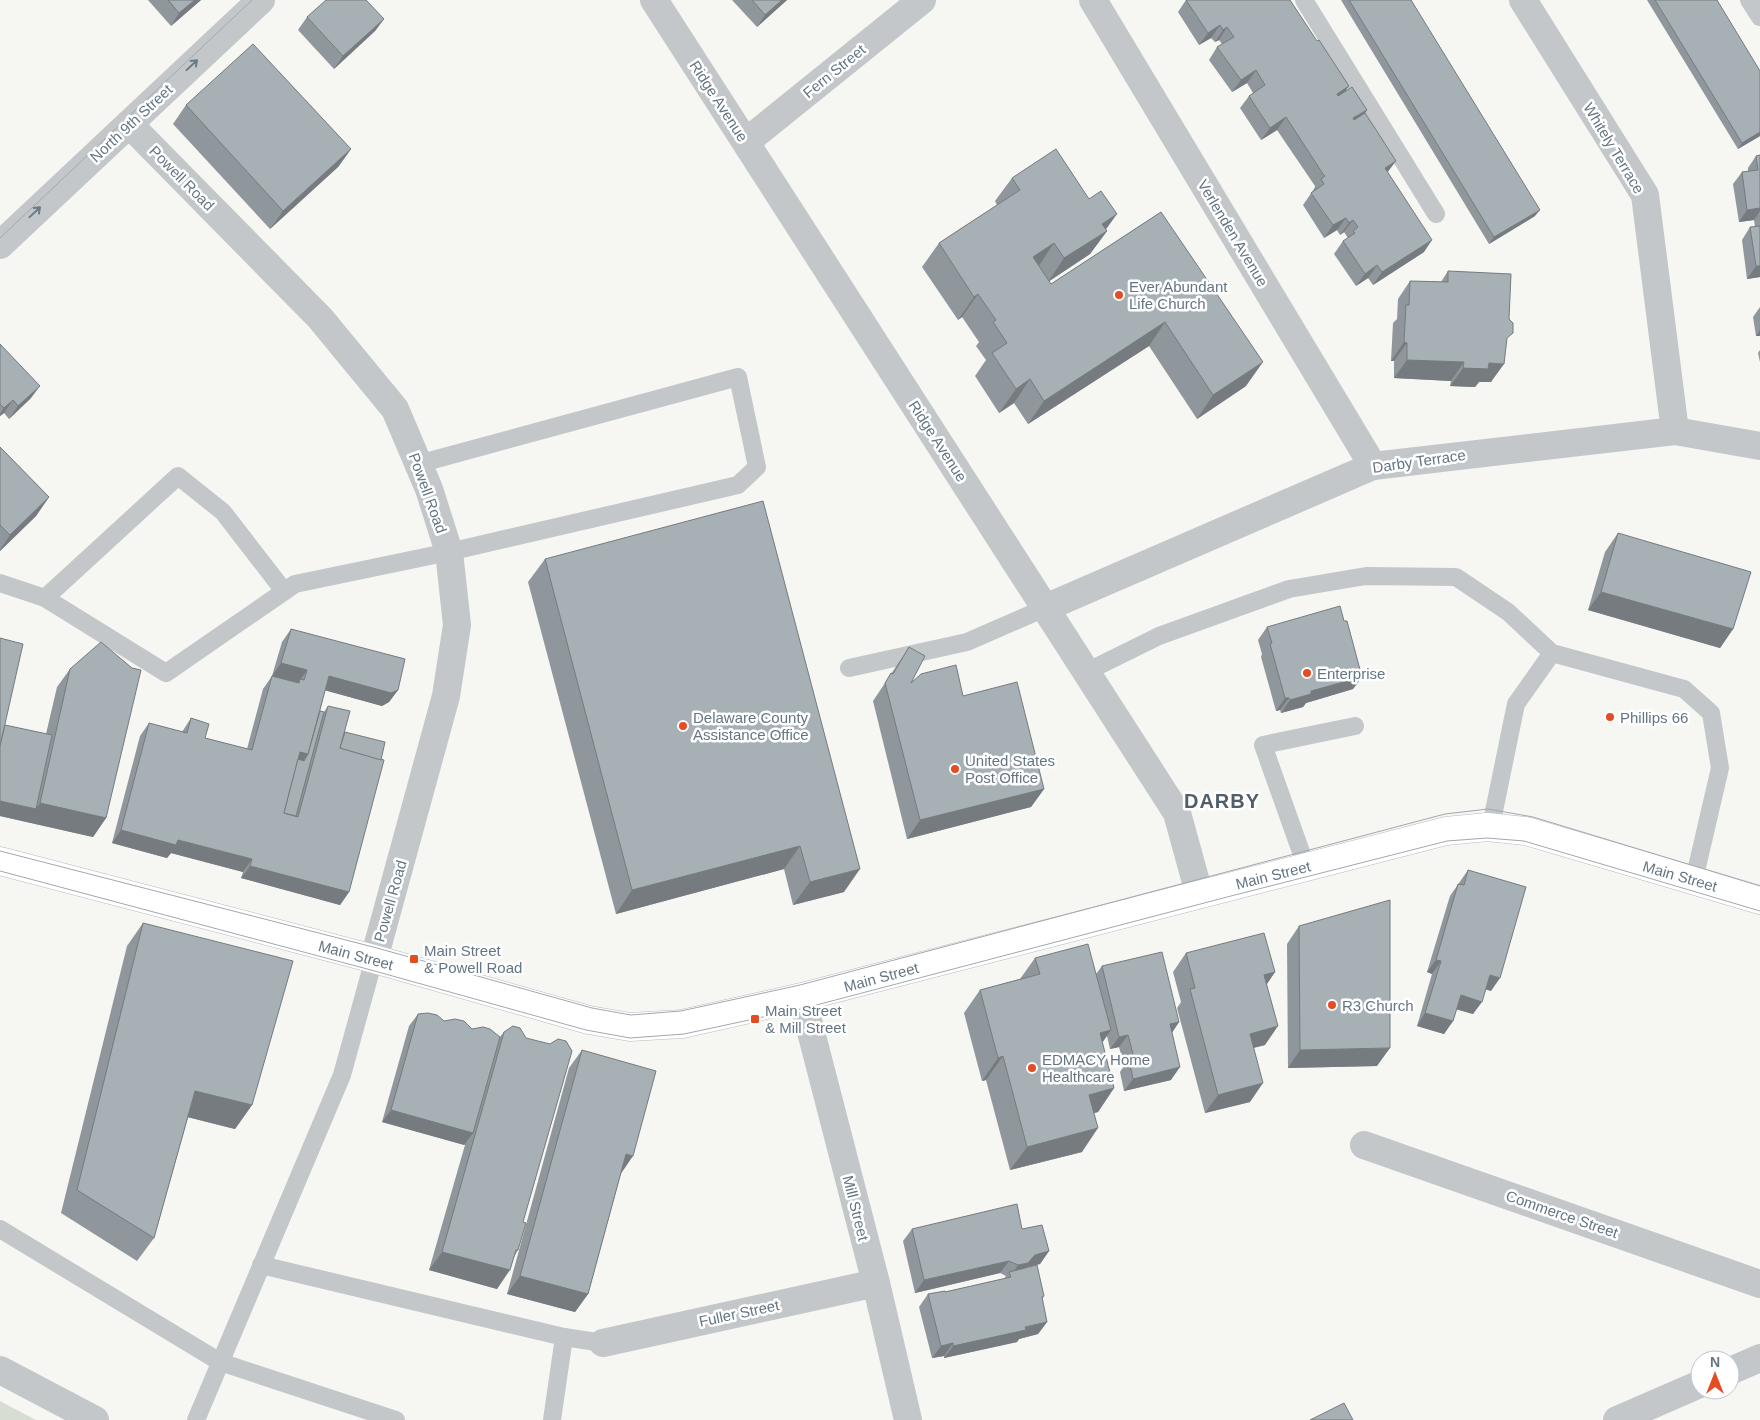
<svg xmlns="http://www.w3.org/2000/svg" width="1760" height="1420" font-family="Arial,sans-serif">
<style>
.green{fill:#d7ddd3}
.lines{fill:none;stroke-linecap:round;stroke-linejoin:round}
.primary-casing{stroke:#b6babe;stroke-width:29}
.service{stroke:#c3c7ca;stroke-width:18}
.minor{stroke:#c3c7ca;stroke-width:28}
.primary{stroke:#fff;stroke-width:28}
.tram{stroke:#a1a8ae;stroke-width:1}
.wall{fill:#90979c}
.shaded-wall{fill:#757b7f}
.building{fill:#a7b0b5;stroke:#757b7f}
.oneway{stroke:#697a88}
.poi-dot{fill:#e54c23;stroke:#fff;stroke-width:2}
.labels{text-anchor:middle;dominant-baseline:central;stroke-width:5;stroke-linejoin:round;paint-order:stroke}
.street-label{font-size:15px;fill:#647684;stroke:#fff}
.poi-label{font-size:15px;fill:#647684;stroke:#fff;text-anchor:start}
.district-label{font-size:20px;font-weight:bold;letter-spacing:1px;fill:#525f68;stroke:#fff}
</style>
<rect width="100%" height="100%" fill="#f6f6f2"/>
<polygon class="green" points="0,1401 36,1420 0,1420"/>
<g class="lines">
<g class="primary-casing">
<polyline id="primary" points="0,861 374,959 589,1020 630,1027 682,1024 802,997 1446,831 1487,827 1526,831 1760,900"/>
</g>
<g class="service">
<polyline points="1304,0 1436,214"/>
<polyline points="1749,0 1760,17"/>
<polyline points="0,583 45,598 166,673 295,584 449,552 738,485 757,467 738,377 418,464"/>
<polyline points="45,598 178,476 223,512 284,591"/>
<polyline points="849,668 967,642 1045,608"/>
<polyline points="1086,672 1159,636 1289,589 1366,576 1456,577 1508,612 1552,653 1684,689 1711,713 1720,768 1697,867 1692,880"/>
<polyline points="1492,828 1494,811 1516,704 1552,653"/>
<polyline points="1306,866 1263,745 1355,726"/>
<polyline points="0,1229 220,1362 396,1420"/>
<polyline points="261,1265 564,1337 552,1420"/>
<polyline points="564,1337 603,1343"/>
<polyline points="196,1420 342,1075 374,959"/>
</g>
<g class="minor">
<polyline points="654,0 1177,813 1199,893"/>
<polyline points="1093,0 1373,466"/>
<polyline points="1523,0 1645,195 1675,431"/>
<polyline points="129,124 320,318 395,409 429,489 449,552 457,625 446,696 374,959"/>
<polyline points="746,142 922,0"/>
<polyline points="0,245 261,0"/>
<polyline points="1045,608 1373,466 1675,431 1760,446"/>
<polyline points="802,997 876,1283 908,1420"/>
<polyline points="1364,1145 1760,1284"/>
<polyline points="603,1343 876,1283"/>
<polyline points="0,1370 95,1420"/>
<polyline points="1730,1371 1760,1358"/>
<polyline points="1617,1420 1700,1384"/>
</g>
<use href="#primary" class="primary"/>
<g class="tram">
<polyline points="0,238 252,0"/>
<polyline points="0,851 377,948 592,1008 631,1015 681,1011 800,985 1445,814 1488,809 1533,817 1760,886"/>
<polyline points="0,871 371,970 586,1030 630,1038 684,1034 805,1008 1227,897 1447,841 1487,838 1524,841 1760,911"/>
</g>
</g>
<g class="wall">
<polygon points="148,0 201,0 171,26"/>
<polygon points="732,0 787,0 757,27"/>
<polygon points="1186,0 1317,41 1349,86 1346,90 1367,110 1365,113 1388,172 1424,252 1373,285 1368,278 1356,286 1334,254 1343,241 1348,238 1344,232 1340,235 1337,230 1324,238 1303,205 1312,192 1315,187 1315,186 1277,130 1261,140 1240,108 1249,96 1253,93 1247,83 1232,92 1209,60 1217,47 1222,44 1219,40 1215,42 1211,38 1199,45 1178,12"/>
<polygon points="1341,0 1411,0 1535,216 1489,244"/>
<polygon points="1647,0 1717,0 1760,136 1738,149"/>
<polygon points="307,17 384,19 375,31 334,69 298,30"/>
<polygon points="186,105 351,149 338,167 270,229 173,124"/>
<polygon points="1760,155 1760,277 1747,279 1742,240 1750,227 1755,227 1754,220 1739,222 1733,184 1742,172 1748,171 1748,168 1756,156"/>
<polygon points="1012,178 1107,231 1090,254 1049,281 1051,284 1161,212 1246,386 1197,419 1149,346 1028,424 1014,403 999,413 975,376 986,360 976,346 979,342 962,317 958,320 922,267 939,243 997,205 995,201"/>
<polygon points="1448,271 1507,342 1491,382 1479,382 1475,387 1450,386 1451,381 1394,378 1394,361 1391,361 1393,323 1397,319 1398,299 1410,281 1441,282"/>
<polygon points="1760,307 1760,336 1756,336 1753,317"/>
<polygon points="0,344 31,398 9,419 4,413 0,416"/>
<polygon points="1760,350 1760,362 1758,353"/>
<polygon points="0,447 49,497 36,516 0,551"/>
<polygon points="1618,533 1733,629 1720,648 1588,610 1605,552"/>
<polygon points="545,559 844,892 793,905 784,869 616,914 528,582"/>
<polygon points="1267,627 1362,677 1353,689 1306,703 1303,707 1281,713 1280,710 1276,711 1261,657 1262,654 1258,640"/>
<polygon points="291,629 398,690 389,702 382,706 325,690 320,711 324,712 328,706 345,732 349,892 340,905 241,878 243,872 171,853 167,858 112,843 140,736 149,723 182,732 191,718 205,738 247,749 263,689 272,676 298,683 272,676 282,642"/>
<polygon points="909,647 911,683 963,696 1044,789 1031,807 907,839 873,701"/>
<polygon points="70,669 106,818 93,837 0,816 5,725 46,734 57,687"/>
<polygon points="1468,870 1491,991 1486,989 1473,1014 1456,1009 1453,1021 1444,1034 1417,1026 1432,974 1427,972 1450,896"/>
<polygon points="143,923 252,1105 235,1129 188,1117 154,1238 137,1261 61,1213 127,946"/>
<polygon points="1299,926 1377,1066 1288,1068 1287,944"/>
<polygon points="1186,953 1275,972 1267,984 1265,1045 1253,1048 1250,1102 1205,1113 1177,1008 1181,1002 1173,972"/>
<polygon points="1035,958 1096,974 1102,966 1179,1022 1172,1033 1171,1080 1124,1091 1120,1072 1124,1066 1119,1047 1110,1049 1107,1036 1102,1043 1114,1088 1098,1112 1094,1113 1082,1152 1010,1170 986,1080 982,1081 964,1013 980,990 1020,979"/>
<polygon points="418,1014 500,1037 504,1032 523,1222 518,1250 514,1257 497,1289 429,1270 465,1145 382,1122 409,1026"/>
<polygon points="582,1050 621,1173 588,1294 575,1312 507,1294 569,1068"/>
<polygon points="912,1229 1022,1229 1049,1251 1040,1264 1025,1268 1044,1296 1042,1299 1047,1322 1038,1334 1019,1339 1017,1342 944,1358 944,1356 932,1358 919,1307 928,1294 945,1292 1004,1279 1006,1276 1000,1273 915,1293 903,1241"/>
</g>
<g class="shaded-wall">
<polygon points="195,0 201,0 171,26 179,13"/>
<polygon points="782,0 787,0 757,27 765,15"/>
<polygon points="384,19 375,31 334,69 343,56"/>
<polygon points="1220,25 1211,38 1199,45 1208,33"/>
<polygon points="1227,27 1219,40 1215,42 1223,30"/>
<polygon points="1256,70 1247,83 1232,92 1241,80"/>
<polygon points="1349,86 1340,99 1337,94"/>
<polygon points="1367,110 1358,122 1353,118"/>
<polygon points="1286,117 1277,130 1261,140 1270,128"/>
<polygon points="1760,132 1760,136 1738,149 1742,143"/>
<polygon points="351,149 338,167 270,229 283,211"/>
<polygon points="1396,161 1387,173 1385,168"/>
<polygon points="1760,208 1760,211 1754,220 1739,222 1747,210"/>
<polygon points="1540,210 1535,216 1489,244 1494,237"/>
<polygon points="1117,214 1104,232 1107,231 1090,254 1048,282 1064,258 1102,224"/>
<polygon points="1346,218 1337,230 1324,238 1333,225"/>
<polygon points="1353,220 1344,232 1340,235 1349,223"/>
<polygon points="1432,240 1424,252 1373,285 1382,272"/>
<polygon points="1054,243 1038,267 1033,257"/>
<polygon points="1377,265 1368,278 1356,286 1365,274"/>
<polygon points="1756,266 1760,266 1760,277 1747,279"/>
<polygon points="978,294 962,317 958,320 974,297"/>
<polygon points="1165,322 1149,346 1028,424 1044,401"/>
<polygon points="1760,330 1760,336 1756,336"/>
<polygon points="1404,342 1407,343 1394,361 1391,361"/>
<polygon points="1407,360 1464,362 1451,381 1394,378"/>
<polygon points="1263,362 1246,386 1197,419 1213,395"/>
<polygon points="1489,363 1504,364 1491,382 1479,382 1475,387 1450,386 1463,368"/>
<polygon points="1030,379 1014,403 999,413 1016,389"/>
<polygon points="40,386 31,398 9,419 18,406"/>
<polygon points="13,400 4,413 0,416 0,414 4,408"/>
<polygon points="49,497 36,516 0,551 0,550 10,535"/>
<polygon points="1601,592 1733,629 1720,648 1588,610"/>
<polygon points="281,663 307,670 298,683 272,676"/>
<polygon points="329,676 398,690 389,702 382,706 320,689"/>
<polygon points="1362,677 1353,689 1306,703 1303,707 1281,713 1290,700 1311,691"/>
<polygon points="1285,698 1289,698 1280,710 1276,711"/>
<polygon points="300,752 308,754 299,767 294,765"/>
<polygon points="1044,789 1031,807 907,839 920,820"/>
<polygon points="0,801 36,809 40,803 106,818 93,837 0,816"/>
<polygon points="121,830 178,840 252,859 243,872 171,853 167,858 112,843"/>
<polygon points="800,846 784,869 616,914 632,890"/>
<polygon points="250,866 349,892 340,905 241,878"/>
<polygon points="860,869 844,892 793,905 810,882"/>
<polygon points="1436,960 1441,961 1432,974 1427,972"/>
<polygon points="1275,972 1262,991 1264,975"/>
<polygon points="1490,975 1500,978 1491,991 1481,988"/>
<polygon points="1461,995 1482,1002 1473,1014 1452,1008"/>
<polygon points="1425,1013 1453,1021 1444,1034 1417,1026"/>
<polygon points="1179,1022 1170,1035 1170,1024"/>
<polygon points="1278,1026 1265,1045 1237,1052 1250,1034"/>
<polygon points="1111,1030 1094,1054 1100,1033"/>
<polygon points="1128,1035 1119,1047 1110,1049 1119,1037"/>
<polygon points="1390,1048 1377,1066 1288,1068 1300,1050"/>
<polygon points="1003,1056 986,1080 982,1081 998,1058"/>
<polygon points="1180,1067 1171,1080 1124,1091 1133,1079"/>
<polygon points="1263,1083 1250,1102 1205,1113 1218,1095"/>
<polygon points="1114,1088 1098,1112 1073,1118 1089,1095"/>
<polygon points="195,1091 252,1105 235,1129 179,1115"/>
<polygon points="391,1110 473,1133 464,1145 382,1122"/>
<polygon points="1098,1128 1082,1152 1010,1170 1027,1147"/>
<polygon points="626,1154 633,1156 620,1175"/>
<polygon points="1049,1251 1040,1264 1026,1267 1019,1276 1011,1276 1018,1265 1035,1255"/>
<polygon points="442,1252 510,1270 497,1289 429,1270"/>
<polygon points="1009,1261 1000,1273 915,1293 924,1280"/>
<polygon points="520,1276 588,1294 575,1312 507,1294"/>
<polygon points="1047,1322 1038,1334 1019,1339 1017,1342 944,1358 953,1346"/>
<polygon points="953,1343 944,1356 932,1358 941,1346"/>
</g>
<g class="building">
<polygon points="168,0 195,0 179,13"/>
<polygon points="326,0 366,0 384,19 343,56 307,17"/>
<polygon points="752,0 782,0 765,15"/>
<polygon points="1186,0 1290,0 1317,41 1319,40 1349,86 1337,94 1338,96 1352,87 1367,110 1353,118 1354,120 1365,113 1380,136 1396,161 1385,168 1432,240 1382,272 1377,265 1365,274 1343,241 1355,233 1353,231 1358,227 1353,220 1349,223 1346,218 1333,225 1311,193 1324,184 1321,179 1325,176 1323,174 1286,117 1270,128 1260,113 1249,96 1265,85 1256,70 1241,80 1217,47 1234,37 1227,27 1223,30 1220,25 1208,33"/>
<polygon points="1349,0 1411,0 1540,210 1494,237"/>
<polygon points="1655,0 1717,0 1760,71 1760,132 1742,143"/>
<polygon points="253,44 351,149 283,211 186,105"/>
<polygon points="1056,149 1089,199 1101,191 1117,214 1102,224 1107,231 1064,258 1054,243 1033,257 1051,284 1161,212 1263,362 1213,395 1165,322 1044,401 1030,379 1016,389 992,353 1007,343 993,322 996,320 978,294 974,297 939,243 1020,190 1012,178"/>
<polygon points="1760,155 1760,208 1747,210 1742,172 1758,170 1756,156"/>
<polygon points="1760,226 1760,266 1756,266 1750,227"/>
<polygon points="1448,271 1511,274 1509,319 1513,323 1513,333 1507,338 1504,364 1489,363 1488,369 1463,368 1464,362 1407,360 1407,343 1404,342 1406,305 1409,305 1410,281 1448,282"/>
<polygon points="0,344 40,386 18,406 13,400 4,408 0,404"/>
<polygon points="0,447 49,497 10,535 0,525"/>
<polygon points="763,501 860,869 810,882 800,846 632,890 545,559"/>
<polygon points="1618,533 1751,572 1733,629 1601,592"/>
<polygon points="1340,606 1344,621 1347,621 1362,677 1311,691 1311,694 1290,700 1289,698 1285,698 1270,644 1272,643 1267,627"/>
<polygon points="291,629 405,659 398,690 391,693 329,676 308,754 300,752 284,813 298,817 328,706 350,711 340,748 384,760 349,892 250,866 252,859 178,840 176,845 121,830 149,723 187,733 191,718 209,724 205,738 252,750 272,676 299,683 300,679 304,680 307,670 281,663"/>
<polygon points="0,638 23,644 0,746"/>
<polygon points="101,642 132,668 141,670 106,818 40,803 70,669"/>
<polygon points="909,647 925,656 911,683 921,674 956,665 963,696 1017,682 1044,789 920,820 885,683 891,673 893,674"/>
<polygon points="320,711 324,712 296,816 284,813 298,759 304,761 308,754"/>
<polygon points="5,725 52,735 36,809 0,801 0,746"/>
<polygon points="345,732 385,742 381,760 340,748"/>
<polygon points="1468,870 1526,887 1500,978 1490,975 1482,1002 1461,995 1453,1021 1425,1013 1441,961 1436,960 1458,884 1464,885"/>
<polygon points="1390,900 1390,1048 1300,1050 1299,926"/>
<polygon points="143,923 293,961 252,1105 195,1091 154,1238 77,1190"/>
<polygon points="1264,933 1275,972 1264,975 1278,1026 1250,1034 1263,1083 1218,1095 1190,989 1195,988 1186,953"/>
<polygon points="1088,944 1111,1030 1100,1033 1114,1088 1089,1095 1098,1128 1027,1147 1003,1056 998,1058 980,990 1040,974 1035,958"/>
<polygon points="1162,952 1179,1022 1170,1024 1180,1067 1133,1079 1129,1059 1134,1058 1128,1035 1119,1037 1102,966"/>
<polygon points="428,1013 437,1015 444,1021 455,1019 464,1021 472,1029 483,1027 490,1029 500,1037 473,1133 391,1110 418,1014"/>
<polygon points="513,1026 520,1028 526,1038 550,1044 558,1039 566,1041 572,1051 523,1222 526,1223 518,1250 516,1250 510,1270 442,1252 504,1032"/>
<polygon points="582,1050 656,1071 633,1156 626,1154 588,1294 520,1276"/>
<polygon points="1017,1204 1022,1229 1042,1225 1049,1251 1035,1255 1028,1263 1018,1265 1009,1261 924,1280 912,1229"/>
<polygon points="1037,1265 1044,1296 1042,1297 1047,1322 1025,1327 1026,1330 953,1346 953,1343 941,1346 928,1294 945,1291 945,1292 1011,1277 1009,1272"/>
<polygon points="1344,1403 1353,1420 1310,1420"/>
</g>
<defs><path id="oneway-shaft" d="M-6 0H5M1.5-3L5.5 0L1.5 3" fill="none" stroke-width="1.6" stroke-linecap="round" stroke-linejoin="round" transform="scale(1.25)"/></defs>
<g class="oneway">
<use href="#oneway-shaft" transform="translate(192 65) rotate(-43)"/>
<use href="#oneway-shaft" transform="translate(35 212) rotate(-43)"/>
</g>
<g class="poi-dot">
<circle cx="1119" cy="295" r="5"/>
<circle cx="1307" cy="673" r="5"/>
<circle cx="1610" cy="717" r="5"/>
<circle cx="683" cy="726" r="5"/>
<circle cx="955" cy="769" r="5"/>
<rect x="409" y="954" width="10" height="10" rx="2.5"/>
<circle cx="1332" cy="1005" r="5"/>
<rect x="750" y="1014" width="10" height="10" rx="2.5"/>
<circle cx="1032" cy="1068" r="5"/>
</g>
<g class="labels">
<g class="street-label">
<text transform="translate(834 71) rotate(-39)">Fern Street</text>
<text transform="translate(719 101) rotate(57)">Ridge Avenue</text>
<text transform="translate(131 123) rotate(-43)">North 9th Street</text>
<text transform="translate(1614 148) rotate(59)">Whitely Terrace</text>
<text transform="translate(182 178) rotate(45)">Powell Road</text>
<text transform="translate(1233 233) rotate(59)">Verlenden Avenue</text>
<text transform="translate(938 441) rotate(57)">Ridge Avenue</text>
<text transform="translate(1419 461) rotate(-8)">Darby Terrace</text>
<text transform="translate(428 493) rotate(70)">Powell Road</text>
<text transform="translate(1273 875) rotate(-14)">Main Street</text>
<text transform="translate(1680 876) rotate(16)">Main Street</text>
<text transform="translate(390 901) rotate(-74)">Powell Road</text>
<text transform="translate(356 955) rotate(15)">Main Street</text>
<text transform="translate(881 977) rotate(-15)">Main Street</text>
<text transform="translate(856 1208) rotate(76)">Mill Street</text>
<text transform="translate(1562 1214) rotate(19)">Commerce Street</text>
<text transform="translate(739 1313) rotate(-12)">Fuller Street</text>
</g>
<g class="poi-label">
<text x="1129" y="286">Ever Abundant<tspan x="1129" dy="17">Life Church</tspan></text>
<text x="1317" y="673">Enterprise</text>
<text x="693" y="717">Delaware County<tspan x="693" dy="17">Assistance Office</tspan></text>
<text x="1620" y="717">Phillips 66</text>
<text x="965" y="760">United States<tspan x="965" dy="17">Post Office</tspan></text>
<text x="424" y="950">Main Street<tspan x="424" dy="17">&amp; Powell Road</tspan></text>
<text x="1342" y="1005">R3 Church</text>
<text x="765" y="1010">Main Street<tspan x="765" dy="17">&amp; Mill Street</tspan></text>
<text x="1042" y="1059">EDMACY Home<tspan x="1042" dy="17">Healthcare</tspan></text>
</g>
<g class="district-label">
<text x="1222" y="801">DARBY</text>
</g>
</g>
<g transform="translate(1715 1375)"><circle r="24" fill="#ffffff" stroke="#c1c8ce"/>
<path d="M0-4L9 19L0 12L-9 19Z" fill="#e54c23"/>
<text y="-8" font-size="14" font-weight="bold" text-anchor="middle" fill="#647684">N</text>
</g>
</svg>
